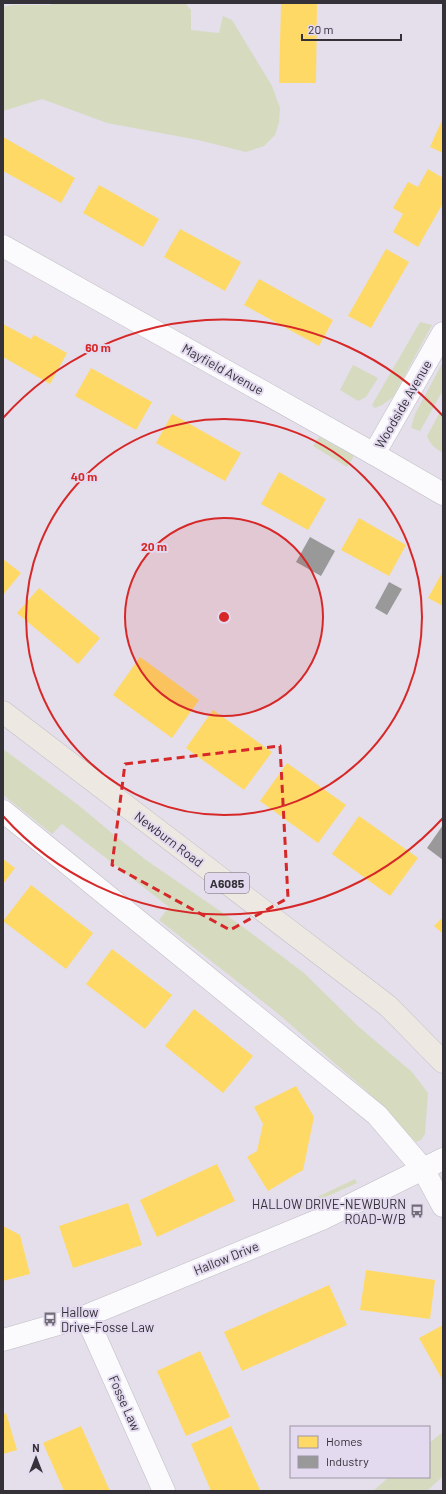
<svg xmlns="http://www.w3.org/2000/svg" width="446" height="1494" font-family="Barlow,sans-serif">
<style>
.green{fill:#d6dbc0}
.homes{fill:#ffd966}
.industry{fill:#999}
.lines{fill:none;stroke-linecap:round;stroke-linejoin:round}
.minor-casing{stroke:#c0bdc5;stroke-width:23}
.primary-casing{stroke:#c1bfc5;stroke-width:23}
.minor{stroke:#fbfafc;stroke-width:22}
.primary{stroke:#ede9e2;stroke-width:22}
.marked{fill:none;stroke:#d62828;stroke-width:3;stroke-dasharray:8 5;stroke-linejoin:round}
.ring{fill:none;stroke:#d62828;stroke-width:2}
.labels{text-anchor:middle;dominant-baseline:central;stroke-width:4;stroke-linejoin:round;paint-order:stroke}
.shield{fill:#e3daef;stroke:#686470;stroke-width:1}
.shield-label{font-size:12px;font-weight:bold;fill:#343139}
.street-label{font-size:13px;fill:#343139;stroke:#e3daef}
.poi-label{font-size:13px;fill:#343139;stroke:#e3daef;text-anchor:end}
.centre{fill:#d62828;stroke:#e3daef;stroke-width:2}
.ring-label{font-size:12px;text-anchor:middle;font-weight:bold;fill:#d62828;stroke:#e3daef;stroke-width:4;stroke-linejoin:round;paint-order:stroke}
</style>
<rect width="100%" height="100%" fill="#e4dfea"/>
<g class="green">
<polygon points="54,3 185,3 191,10 191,30 219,33 223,16 232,20 272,86 280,108 279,122 275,135 264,146 246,152 198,140 107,123 42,99 3,111 3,7 12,5 50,5"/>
<polygon points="420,322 432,325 393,397 382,405 375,408 372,405"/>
<polygon points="443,362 443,390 420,431 411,428 415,414"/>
<polygon points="353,365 378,378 366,397 358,401 340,390"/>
<path d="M440,412L443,414V453C435,448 430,445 427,436Z"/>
<polygon points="319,437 354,456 347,467 313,446"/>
<polygon points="3,749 77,804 113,834 146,860 239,924 304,973 359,1027 412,1072 428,1093 425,1134 421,1140 416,1142 370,1094 276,1012 159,920 169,907 62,824 52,834 3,795"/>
<polygon points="355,1179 357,1183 295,1211 294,1208"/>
<polygon points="443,1432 443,1476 427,1491 373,1491 389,1477 429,1477 429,1443"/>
</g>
<g class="homes">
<polygon points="281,3 317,3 316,83 279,83"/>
<polygon points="443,118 443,153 430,147"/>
<polygon points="3,137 75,178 61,203 3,171"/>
<polygon points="428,169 443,178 443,203 418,247 393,232 403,214 393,208 408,182 418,187"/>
<polygon points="99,185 159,219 143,247 83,213"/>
<polygon points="180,229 241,262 225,291 164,257"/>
<polygon points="386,249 409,262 371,328 348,316"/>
<polygon points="259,279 333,320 319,346 244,305"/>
<polygon points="3,324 31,339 34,335 67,353 50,384 3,357"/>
<polygon points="91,368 152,402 136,430 75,396"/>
<polygon points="172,414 241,453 225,481 156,443"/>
<polygon points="279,472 326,499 308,530 261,504"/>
<polygon points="359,518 406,545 389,576 341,550"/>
<polygon points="3,559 21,573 3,595"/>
<polygon points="443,571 443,606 428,598"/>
<polygon points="39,588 100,638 78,664 17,613"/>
<polygon points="140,657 199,700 172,738 113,695"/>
<polygon points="213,710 272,752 244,790 186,748"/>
<polygon points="287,763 346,805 318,843 260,801"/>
<polygon points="359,816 418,858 390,896 332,854"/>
<polygon points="3,859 15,868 3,884"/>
<polygon points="31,885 93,933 66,969 3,921"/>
<polygon points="443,917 443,934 434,926"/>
<polygon points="112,949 172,995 145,1029 86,984"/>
<polygon points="194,1009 253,1056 223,1093 165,1046"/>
<polygon points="296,1086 314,1117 303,1170 268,1191 247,1157 257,1151 263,1124 254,1107"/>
<polygon points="217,1164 235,1201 157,1237 140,1200"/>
<polygon points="128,1203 142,1245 73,1268 59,1226"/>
<polygon points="3,1226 20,1235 30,1274 3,1281"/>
<polygon points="366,1270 435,1280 430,1319 360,1310"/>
<polygon points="329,1285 347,1325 242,1371 224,1332"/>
<polygon points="443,1325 443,1381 419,1338"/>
<polygon points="200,1351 230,1417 186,1436 157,1371"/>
<polygon points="6,1413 17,1450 3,1454 3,1414"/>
<polygon points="81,1426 110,1491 64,1491 43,1443"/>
<polygon points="231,1426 260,1490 259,1491 211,1491 191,1444"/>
</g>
<g class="industry">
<polygon points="310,537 335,551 321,576 296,562"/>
<polygon points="389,582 402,589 387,615 375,608"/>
<polygon points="443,825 443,860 427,848"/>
</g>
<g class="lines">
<g class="minor-casing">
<g id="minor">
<polyline points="3,246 374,454 443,494"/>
<polyline points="374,454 443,333"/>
<polyline points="3,811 377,1115 423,1169 443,1206"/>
<polyline points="86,1316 164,1491"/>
<polyline points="3,1340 86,1316 324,1218 443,1159"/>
</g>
</g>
<g class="primary-casing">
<polyline id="primary" points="3,712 388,1006 443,1062"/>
</g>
<use href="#minor" class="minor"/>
<use href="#primary" class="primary"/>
</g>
<path class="marked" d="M280,746L288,898L230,930L112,865L125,764Z"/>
<circle cx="224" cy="617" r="99" fill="#d62828" fill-opacity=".12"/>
<g class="ring">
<circle cx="224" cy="617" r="99"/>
<circle cx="224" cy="617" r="198"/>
<path d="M443 818A297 297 0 0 1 3 816M3 418A297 297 0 0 1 443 416"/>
</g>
<defs>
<g id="bus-bare" transform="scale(1.08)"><path d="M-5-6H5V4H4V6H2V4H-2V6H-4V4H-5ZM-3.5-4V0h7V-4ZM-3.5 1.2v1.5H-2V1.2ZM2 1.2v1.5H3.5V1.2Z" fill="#726e77" stroke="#e3daef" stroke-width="2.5" paint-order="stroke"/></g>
</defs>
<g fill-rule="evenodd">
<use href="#bus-bare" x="417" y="1211"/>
<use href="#bus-bare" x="50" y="1319"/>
</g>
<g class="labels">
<rect class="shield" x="205" y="873" width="44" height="20" rx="3"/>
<g class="shield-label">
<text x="227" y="883">A6085</text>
</g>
<g class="street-label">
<text transform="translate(223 369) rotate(29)">Mayfield Avenue</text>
<text transform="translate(403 404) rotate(-60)">Woodside Avenue</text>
<text transform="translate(169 839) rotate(37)">Newburn Road</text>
<text transform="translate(226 1258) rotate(-22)">Hallow Drive</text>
<text transform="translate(125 1403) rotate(66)">Fosse Law</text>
</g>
<g class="poi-label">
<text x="406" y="1204">HALLOW DRIVE-NEWBURN<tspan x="406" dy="15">ROAD-W/B</tspan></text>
<text x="61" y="1312" text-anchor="start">Hallow<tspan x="61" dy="15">Drive-Fosse Law</tspan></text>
</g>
</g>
<circle cx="224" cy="617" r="6" class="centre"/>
<g class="ring-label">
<text x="98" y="352">60 m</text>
<text x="84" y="481">40 m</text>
<text x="154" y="551">20 m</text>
</g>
<rect width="446" height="1494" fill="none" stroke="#343139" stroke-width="8"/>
<rect x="290" y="1426" width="140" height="52" fill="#e3daef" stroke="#9d96a6"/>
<rect x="298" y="1436" width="20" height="12" fill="#ffd966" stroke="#9d96a6"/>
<text x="326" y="1446" font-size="12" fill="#343139">Homes</text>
<rect x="298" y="1456" width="20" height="12" fill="#999999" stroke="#9d96a6"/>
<text x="326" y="1466" font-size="12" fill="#343139">Industry</text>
<g transform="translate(36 1458)" stroke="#e3daef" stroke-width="3" paint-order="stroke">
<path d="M0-3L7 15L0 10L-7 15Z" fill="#343139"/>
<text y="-6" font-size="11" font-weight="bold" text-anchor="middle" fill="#343139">N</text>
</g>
<path d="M302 34v6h99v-6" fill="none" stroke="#343139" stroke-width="2"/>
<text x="308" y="34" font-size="12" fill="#343139" stroke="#e3daef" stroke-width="3" paint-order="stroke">20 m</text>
</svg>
